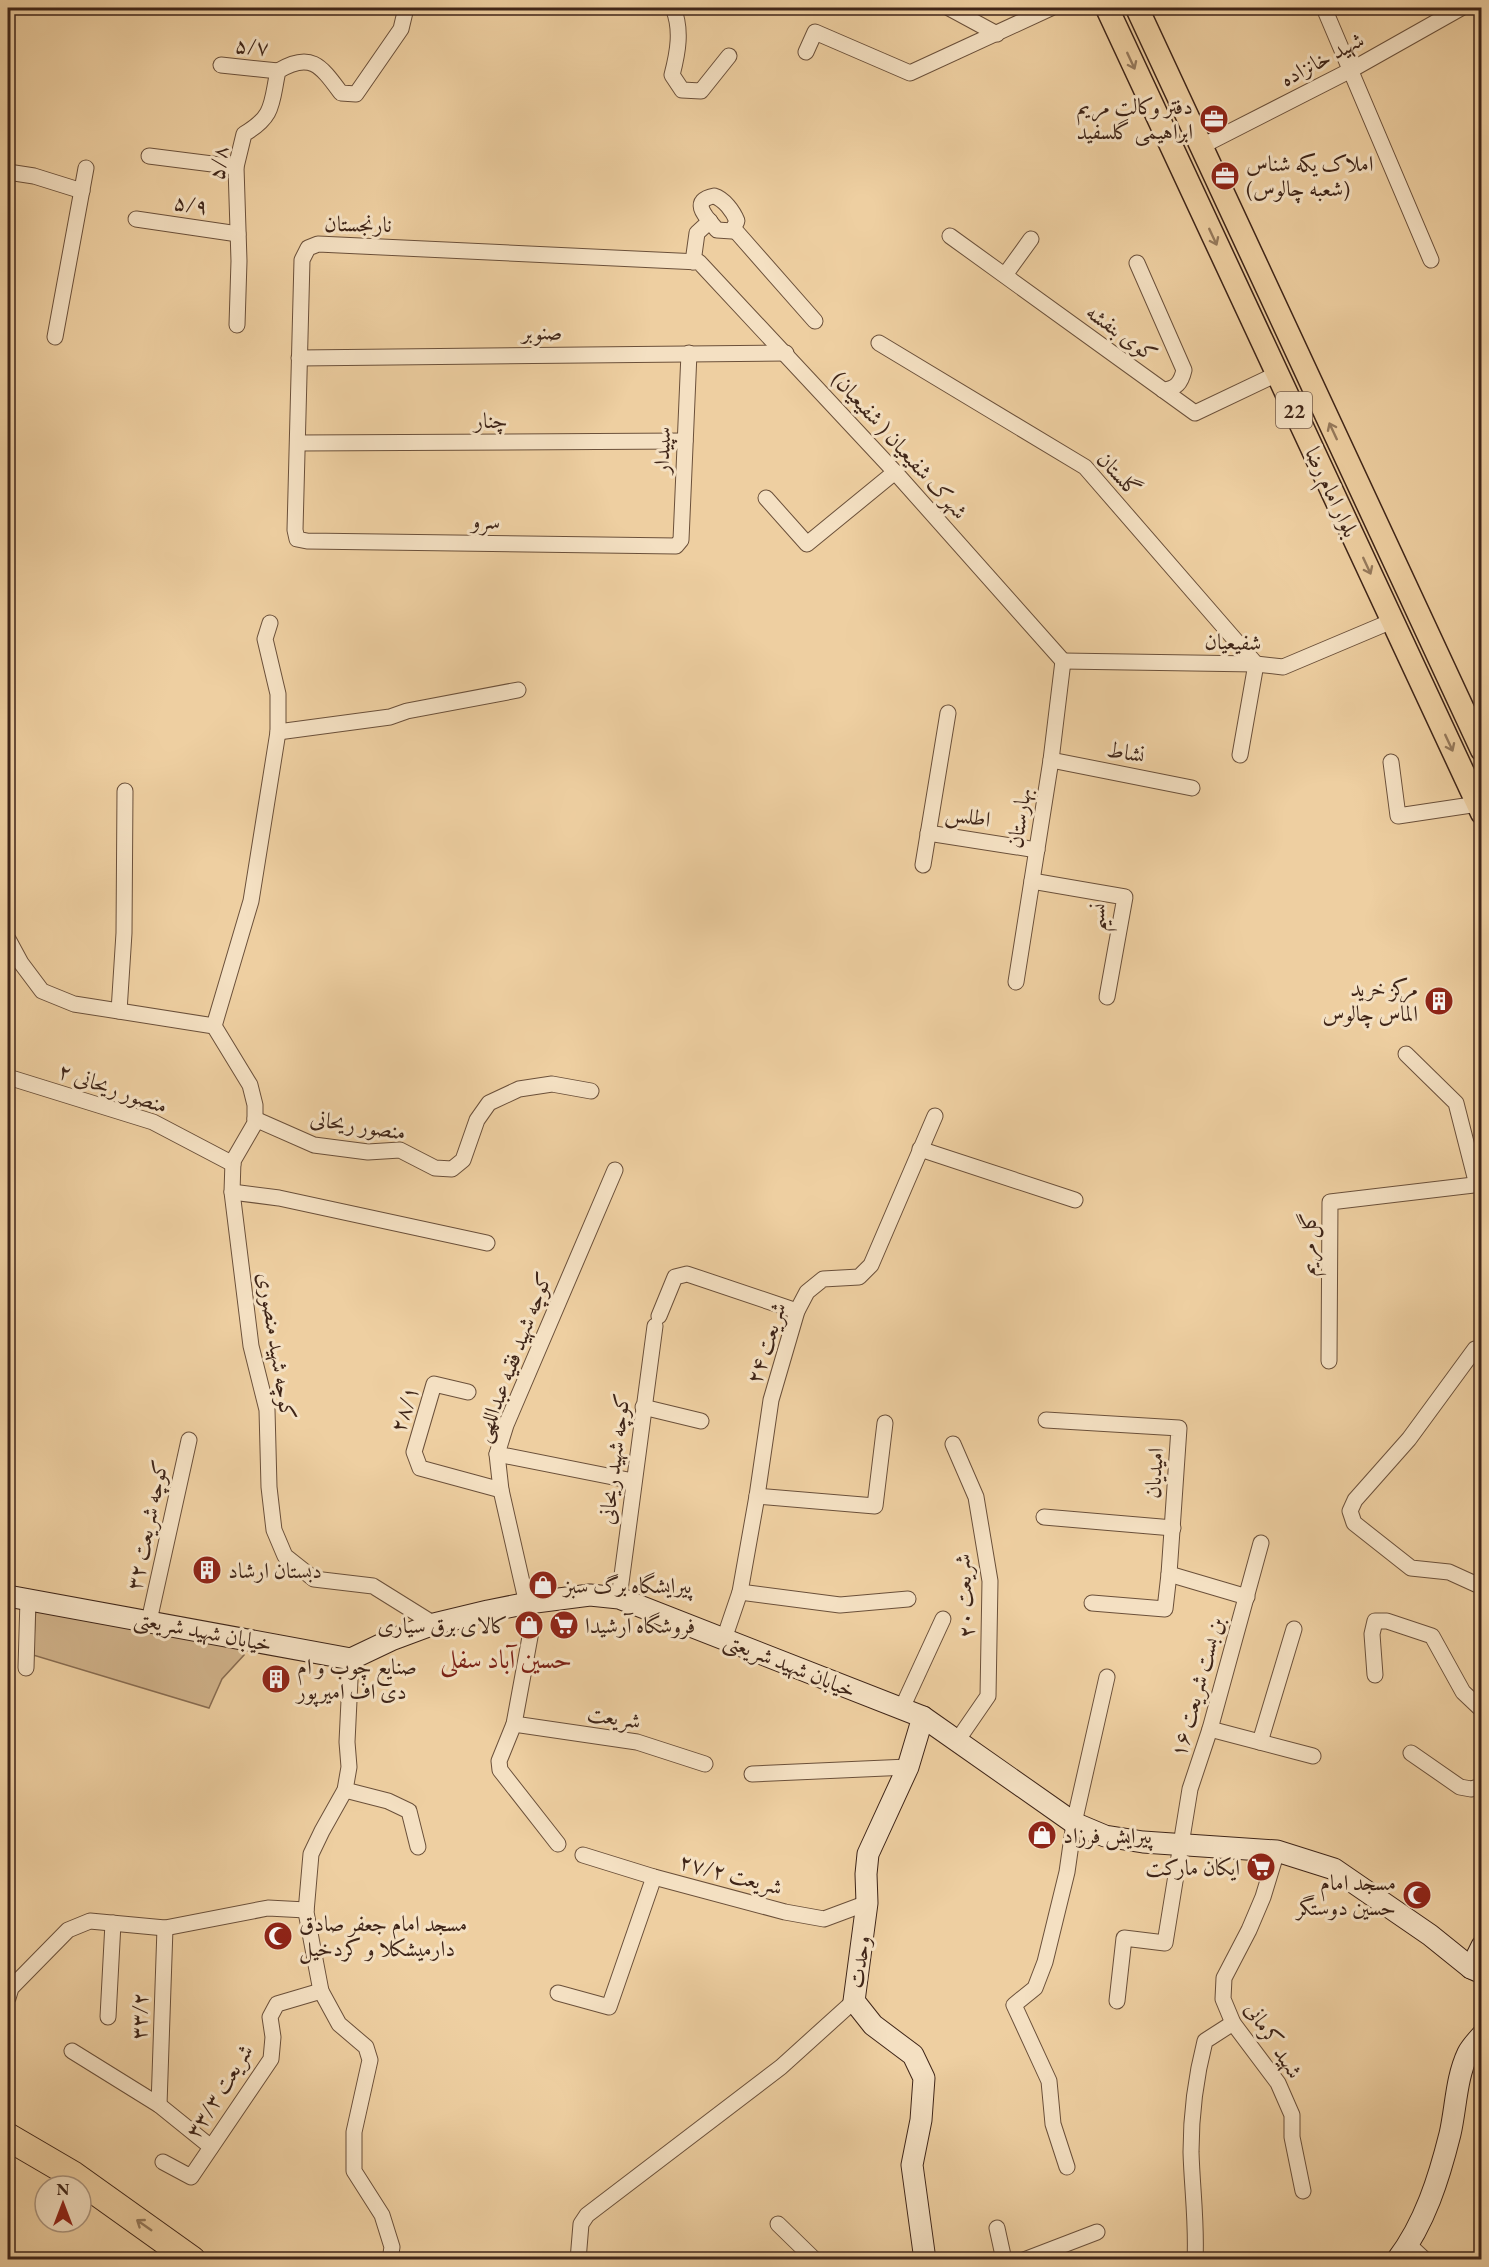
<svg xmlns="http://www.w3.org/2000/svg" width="1489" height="2267" font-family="'EB Garamond',Amiri,serif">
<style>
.green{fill:#d0b28a;stroke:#886c51;stroke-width:1.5}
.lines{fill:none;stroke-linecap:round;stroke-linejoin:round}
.street-casing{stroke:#6b503a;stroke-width:17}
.secondary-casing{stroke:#3f2518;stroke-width:23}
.primary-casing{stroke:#3f2518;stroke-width:25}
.highway-casing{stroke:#3f2518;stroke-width:29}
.street{stroke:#f4e0c2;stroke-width:15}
.secondary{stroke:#f4e0c2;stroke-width:21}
.primary{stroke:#eecfa1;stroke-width:22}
.highway{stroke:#eecfa1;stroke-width:27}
.oneway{stroke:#967a5c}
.labels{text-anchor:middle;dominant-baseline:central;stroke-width:6;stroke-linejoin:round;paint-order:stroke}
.shield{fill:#f4e0c2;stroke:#755d4b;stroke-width:1.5}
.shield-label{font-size:21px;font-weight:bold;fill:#3f2518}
.street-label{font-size:22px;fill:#3f2518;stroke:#f4e0c2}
.poi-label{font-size:22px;fill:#3f2518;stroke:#f4e0c2;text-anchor:start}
.quarter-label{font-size:26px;fill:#7a1f14;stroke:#f4e0c2}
</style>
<rect width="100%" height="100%" fill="#eecfa1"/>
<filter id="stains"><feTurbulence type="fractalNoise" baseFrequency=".00333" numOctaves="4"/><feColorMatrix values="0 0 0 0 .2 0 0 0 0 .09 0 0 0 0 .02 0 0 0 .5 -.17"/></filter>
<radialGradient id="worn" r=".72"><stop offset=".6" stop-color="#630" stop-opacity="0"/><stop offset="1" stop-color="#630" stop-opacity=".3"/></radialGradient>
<polygon class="green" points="36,1605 240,1645 244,1655 222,1679 209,1708 33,1655"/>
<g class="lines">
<g class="street-casing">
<g id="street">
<path d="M673,8C682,29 678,52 672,75L682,90L701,91L729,56"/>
<polyline points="949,8 997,34"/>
<polyline points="1324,8 1431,260"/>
<polyline points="806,52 815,32 910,73 1051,8"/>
<polyline points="221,65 278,71"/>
<polyline points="1202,146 1351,70 1461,8"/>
<polyline points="149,156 236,167"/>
<polyline points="8,172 34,176 82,191"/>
<path d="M714,196C724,199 733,211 737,221L732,231L717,230C708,219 688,201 714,196Z"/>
<polyline points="136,219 238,234"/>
<polyline points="734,229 815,321"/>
<polyline points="950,236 1195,413 1277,374"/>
<polyline points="693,262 697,233 710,221"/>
<path d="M1137,263L1184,370C1181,383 1176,389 1163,390"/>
<polyline points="1005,275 1031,239"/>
<path d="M237,325L239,261L236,167L244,134C275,116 271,103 278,71C311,51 321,66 341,93L356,94L401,29L406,8"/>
<polyline points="55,337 86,168"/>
<polyline points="879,343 1085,467 1256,664 1240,755"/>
<polyline points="689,353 681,540 676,546 307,541 297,539 295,530 302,260 308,248 318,244 699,262 895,472 1063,661"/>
<polyline points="299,358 786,353"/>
<polyline points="298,443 685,441"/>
<polyline points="766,498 807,544 895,472"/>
<polyline points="1063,661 1256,664 1283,667 1392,621"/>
<polyline points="278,732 390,717 407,711 518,690"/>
<polyline points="1051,760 1192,788"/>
<polyline points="1391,762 1398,816 1478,804"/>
<polyline points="928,833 1037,850"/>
<polyline points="923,865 948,713"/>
<polyline points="1032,881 1125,897 1107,997"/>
<polyline points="8,939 21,963 42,991 74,1004 214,1026"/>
<polyline points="1016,982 1051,760 1063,661"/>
<polyline points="119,1011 124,933 125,791"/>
<polyline points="214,1026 250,1085 255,1105 255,1123 233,1161 232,1192 251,1346 267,1410 269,1487 274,1530 285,1556 314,1579 373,1586 434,1624"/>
<polyline points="214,1026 251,901 278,732 278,694 265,639 270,623"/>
<polyline points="1406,1054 1456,1103 1477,1185"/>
<polyline points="8,1077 153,1122 233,1164"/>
<polyline points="255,1119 314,1145 368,1152 400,1150 435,1168 452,1169 463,1160 477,1120 489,1103 519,1089 552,1084 591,1091"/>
<polyline points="920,1149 1075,1200"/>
<polyline points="232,1192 279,1198 487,1243"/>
<polyline points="659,1316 675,1277 687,1274 797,1311"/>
<polyline points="1482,1360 1475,1349 1409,1439 1355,1500 1350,1511 1354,1523 1411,1568 1449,1572 1482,1587"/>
<polyline points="1329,1361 1330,1202 1482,1184"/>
<polyline points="468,1392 434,1384 414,1452 420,1468 501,1490"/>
<polyline points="643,1407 701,1421"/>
<polyline points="1046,1420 1179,1428 1169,1574 1247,1597"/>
<polyline points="953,1444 976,1497 990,1581 988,1696 957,1741"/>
<polyline points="497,1454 633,1481"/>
<polyline points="757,1496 875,1506 885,1423"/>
<polyline points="1044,1517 1173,1528"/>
<polyline points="740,1592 840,1605 908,1599"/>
<polyline points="619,1598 655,1326"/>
<polyline points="1092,1603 1165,1609 1169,1574"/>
<polyline points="149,1621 189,1440"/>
<polyline points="724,1639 740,1592 757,1496 771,1400 797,1311 807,1292 823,1279 859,1277 871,1265 935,1116"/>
<polyline points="351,1659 347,1742 349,1767 345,1790 322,1831 311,1854 306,1912 321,1991 339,2024 366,2047 370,2060 354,2132 354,2171 382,2215 392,2247 390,2260"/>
<polyline points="26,1668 28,1599"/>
<polyline points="1375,1675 1372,1634 1375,1621 1387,1621 1432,1636 1463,1692 1482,1710"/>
<polyline points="902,1708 943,1619"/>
<polyline points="514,1724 637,1742 705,1764"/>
<polyline points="1210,1729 1313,1756"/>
<polyline points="1260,1742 1294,1629"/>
<polyline points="1411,1753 1460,1787 1471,1789 1482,1786"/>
<polyline points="752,1774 908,1767"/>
<polyline points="345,1790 388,1801 409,1811 418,1847"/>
<polyline points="558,1844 500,1770 499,1761 514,1724 532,1626 501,1490 497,1454 506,1425 615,1170"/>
<polyline points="1277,1851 1263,1897 1249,1930 1224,1978 1223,1999 1233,2023 1278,2083 1292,2115 1292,2137 1303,2191"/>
<polyline points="583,1855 654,1877 785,1912 824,1919 867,1903"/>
<polyline points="558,1993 609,2007 654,1877"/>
<polyline points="8,1998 11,1988 68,1930 90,1921 165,1928 268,1908 306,1910"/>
<polyline points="1117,2001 1124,1938 1165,1943 1190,1789 1210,1729 1261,1543"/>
<polyline points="108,2017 113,1923"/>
<polyline points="72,2051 159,2105 211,2147"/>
<polyline points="159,2105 165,1928"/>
<polyline points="163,2162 191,2177 271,2059 273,2037 270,2017 277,2004 321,1991"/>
<polyline points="1067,2167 1053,2124 1049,2081 1014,2005 1035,1988 1045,1962 1067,1872 1074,1823 1107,1677"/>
<polyline points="778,2224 815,2260"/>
<polyline points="997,2228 1004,2260"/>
<polyline points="1408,2244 1425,2260"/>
<polyline points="578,2260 581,2224 587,2215 781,2067 854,2001"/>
<polyline points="1024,2260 1097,2232"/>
<path d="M1195,2260C1197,2224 1192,2188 1191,2152C1191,2116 1196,2076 1205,2041L1233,2023"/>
</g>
</g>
<g class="secondary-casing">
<g id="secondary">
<polyline points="8,1596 351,1659 391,1640 434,1624 488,1611 528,1603 590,1595 619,1598 923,1717 1074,1823 1105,1836 1143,1842 1277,1851 1334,1869 1430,1935 1471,1968 1482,1973"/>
<polyline points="923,1717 908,1767 868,1854 866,1874 867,1903 854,2001 873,2025 913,2055 924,2078 921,2120 912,2165 925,2260"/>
<polyline points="1471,1968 1482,1946"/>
<path d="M1397,2260C1425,2223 1439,2178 1450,2134C1456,2108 1456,2078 1468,2053C1471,2047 1477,2041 1482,2035"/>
</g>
</g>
<g class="primary-casing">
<g id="primary">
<polyline points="1107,8 1482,813"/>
<polyline points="1137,8 1482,750"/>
</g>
</g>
<g class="highway-casing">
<polyline id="highway" points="8,2137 73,2175 192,2260"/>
</g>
<use href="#street" class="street"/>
<use href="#secondary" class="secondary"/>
<use href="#primary" class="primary"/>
<use href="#highway" class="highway"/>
</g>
<defs><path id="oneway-shaft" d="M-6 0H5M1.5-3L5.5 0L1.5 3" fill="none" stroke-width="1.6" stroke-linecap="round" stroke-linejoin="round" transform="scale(1.5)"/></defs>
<g class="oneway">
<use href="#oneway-shaft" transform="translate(1131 61) rotate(65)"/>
<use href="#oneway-shaft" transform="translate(1213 237) rotate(65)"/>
<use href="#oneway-shaft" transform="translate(1333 431) rotate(-115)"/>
<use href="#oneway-shaft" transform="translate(1367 566) rotate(65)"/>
<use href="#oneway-shaft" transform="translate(1449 743) rotate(65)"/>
<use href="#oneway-shaft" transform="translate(144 2225) rotate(-145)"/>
</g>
<defs>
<g id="office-disc" transform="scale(1.5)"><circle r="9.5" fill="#8f2418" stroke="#f4e0c2"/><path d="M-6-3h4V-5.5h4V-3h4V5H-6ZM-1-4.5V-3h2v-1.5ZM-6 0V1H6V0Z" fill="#fff"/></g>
<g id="building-disc" transform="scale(1.5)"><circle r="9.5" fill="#8f2418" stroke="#f4e0c2"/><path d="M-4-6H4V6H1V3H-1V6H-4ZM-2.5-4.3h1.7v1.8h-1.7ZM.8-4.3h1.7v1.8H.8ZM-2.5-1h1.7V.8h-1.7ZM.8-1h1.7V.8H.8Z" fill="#fff"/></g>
<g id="shop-disc" transform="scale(1.5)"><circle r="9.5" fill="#8f2418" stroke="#f4e0c2"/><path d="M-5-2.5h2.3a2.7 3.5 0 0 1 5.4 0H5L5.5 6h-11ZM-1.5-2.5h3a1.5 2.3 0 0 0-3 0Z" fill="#fff"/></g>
<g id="supermarket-disc" transform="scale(1.5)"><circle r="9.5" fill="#8f2418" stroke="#f4e0c2"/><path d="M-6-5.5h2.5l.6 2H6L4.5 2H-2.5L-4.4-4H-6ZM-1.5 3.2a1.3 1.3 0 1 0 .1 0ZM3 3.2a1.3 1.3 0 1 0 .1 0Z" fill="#fff"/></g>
<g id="mosque-disc" transform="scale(1.5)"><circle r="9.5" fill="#8f2418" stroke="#f4e0c2"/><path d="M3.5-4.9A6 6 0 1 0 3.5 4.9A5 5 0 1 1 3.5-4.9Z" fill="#fff"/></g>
</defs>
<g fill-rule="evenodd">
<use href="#office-disc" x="1214" y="119"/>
<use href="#office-disc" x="1225" y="176"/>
<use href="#building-disc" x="1439" y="1001"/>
<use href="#building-disc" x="207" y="1570"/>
<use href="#shop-disc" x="543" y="1585"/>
<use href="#shop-disc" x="529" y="1625"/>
<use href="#supermarket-disc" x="564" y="1625"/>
<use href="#building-disc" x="276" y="1679"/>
<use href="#shop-disc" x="1042" y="1835"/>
<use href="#supermarket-disc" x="1261" y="1867"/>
<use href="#mosque-disc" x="1417" y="1895"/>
<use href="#mosque-disc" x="278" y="1936"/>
</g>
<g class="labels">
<rect class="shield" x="1276" y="392" width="36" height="36" rx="4.5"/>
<g class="shield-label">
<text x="1294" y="410">22</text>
</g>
<g class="street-label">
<text transform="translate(252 46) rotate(5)">۵/۷</text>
<text transform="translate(1322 59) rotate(-28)">شهید خانزاده</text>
<text transform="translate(218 163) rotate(-83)">۵/۸</text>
<text transform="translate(191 204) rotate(9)">۵/۹</text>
<text transform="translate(358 224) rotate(1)">نارنجستان</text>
<text transform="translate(542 332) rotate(-1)">صنوبر</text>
<text transform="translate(1122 333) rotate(36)">کوی بنفشه</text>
<text x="491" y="420">چنار</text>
<text transform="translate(900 445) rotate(48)">شهرک شفیعیان ( شفیعیان)</text>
<text transform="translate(662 450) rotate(-88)">سپیدار</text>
<text transform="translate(1119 474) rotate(47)">گلستان</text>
<text transform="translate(1332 492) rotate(65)">بلوار امام رضا</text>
<text transform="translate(486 521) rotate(1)">سرو</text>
<text transform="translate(1233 642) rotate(2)">شفیعیان</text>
<text transform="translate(1126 752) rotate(11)">نشاط</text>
<text transform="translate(968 816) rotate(9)">اطلس</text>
<text transform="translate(1019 818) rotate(-81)">بهارستان</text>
<text transform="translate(1097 917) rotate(-84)">نسیم</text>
<text transform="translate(113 1088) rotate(19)">منصور ریحانی ۲</text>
<text transform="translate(358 1125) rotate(9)">منصور ریحانی</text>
<text transform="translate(1308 1244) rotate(-89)">گل مریم</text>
<text transform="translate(766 1343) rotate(-72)">شریعت ۲۴</text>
<text transform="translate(277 1346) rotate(81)">کوچه شهید منصوری</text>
<text transform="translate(513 1357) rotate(-69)">کوچه شهید فقیه عبداللهی</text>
<text transform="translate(404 1409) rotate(-72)">۲۸/۱</text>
<text transform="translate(614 1459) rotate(-83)">کوچه شهید ریحانی</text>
<text transform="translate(1154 1473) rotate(-86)">امیدیان</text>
<text transform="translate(147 1525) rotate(-78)">کوچه شریعت ۳۲</text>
<text transform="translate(964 1596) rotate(-93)">شریعت ۲۰</text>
<text transform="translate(203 1631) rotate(11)">خیابان شهید شریعتی</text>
<text transform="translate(790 1665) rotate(22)">خیابان شهید شریعتی</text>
<text transform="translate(1197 1687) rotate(-74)">بن بست شریعت ۱۶</text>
<text transform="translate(614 1717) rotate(9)">شریعت</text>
<text transform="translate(731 1874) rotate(15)">شریعت ۲۷/۲</text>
<text transform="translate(859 1962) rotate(-82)">وحدت</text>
<text transform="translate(139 2016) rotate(-88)">۳۳/۲</text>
<text transform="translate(1274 2040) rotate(57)">شهید کرمانی</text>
<text transform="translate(219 2091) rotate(-58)">شریعت ۳۳/۳</text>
</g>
<g class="poi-label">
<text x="1193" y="106" text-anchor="end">دفتر وکالت مریم<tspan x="1193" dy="25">ابراهیمی گلسفید</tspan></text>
<text x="1246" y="163">املاک یکه شناس<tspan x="1246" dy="25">(شعبه چالوس)</tspan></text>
<text x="1418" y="988" text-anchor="end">مرکز خرید<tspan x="1418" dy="25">الماس چالوس</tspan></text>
<text x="228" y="1570">دبستان ارشاد</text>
<text x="564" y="1585">پیرایشگاه برگ سبز</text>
<text x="508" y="1625" text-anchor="end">کالای برق سیاری</text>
<text x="585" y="1625">فروشگاه آرشیدا</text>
<text x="297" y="1666">صنایع چوب و ام<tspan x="297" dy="25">دی اف امیرپور</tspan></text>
<text x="1063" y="1835">پیرایش فرزاد</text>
<text x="1240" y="1867" text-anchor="end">ایکان مارکت</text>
<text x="1396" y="1882" text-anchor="end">مسجد امام<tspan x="1396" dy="25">حسین دوستگر</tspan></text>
<text x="299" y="1923">مسجد امام جعفر صادق<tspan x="299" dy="25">دارمیشکلا و کردخیل</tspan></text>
</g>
<g class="quarter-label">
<text x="506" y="1659">حسین آباد سفلی</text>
</g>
</g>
<rect width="1489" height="2267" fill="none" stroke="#eecfa1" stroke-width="30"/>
<rect x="9" y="9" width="1471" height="2249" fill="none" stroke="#3f2518" stroke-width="3"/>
<rect x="15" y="15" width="1459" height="2237" fill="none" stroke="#3f2518" stroke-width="1.5"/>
<g transform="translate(63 2204)"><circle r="28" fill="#f4e0c2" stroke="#ac957e" stroke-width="1.5"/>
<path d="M0-4.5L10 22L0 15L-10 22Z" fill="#8f2418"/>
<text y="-9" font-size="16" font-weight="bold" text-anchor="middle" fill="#3f2518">N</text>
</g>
<rect width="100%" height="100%" filter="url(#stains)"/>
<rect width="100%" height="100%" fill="url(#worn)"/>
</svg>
